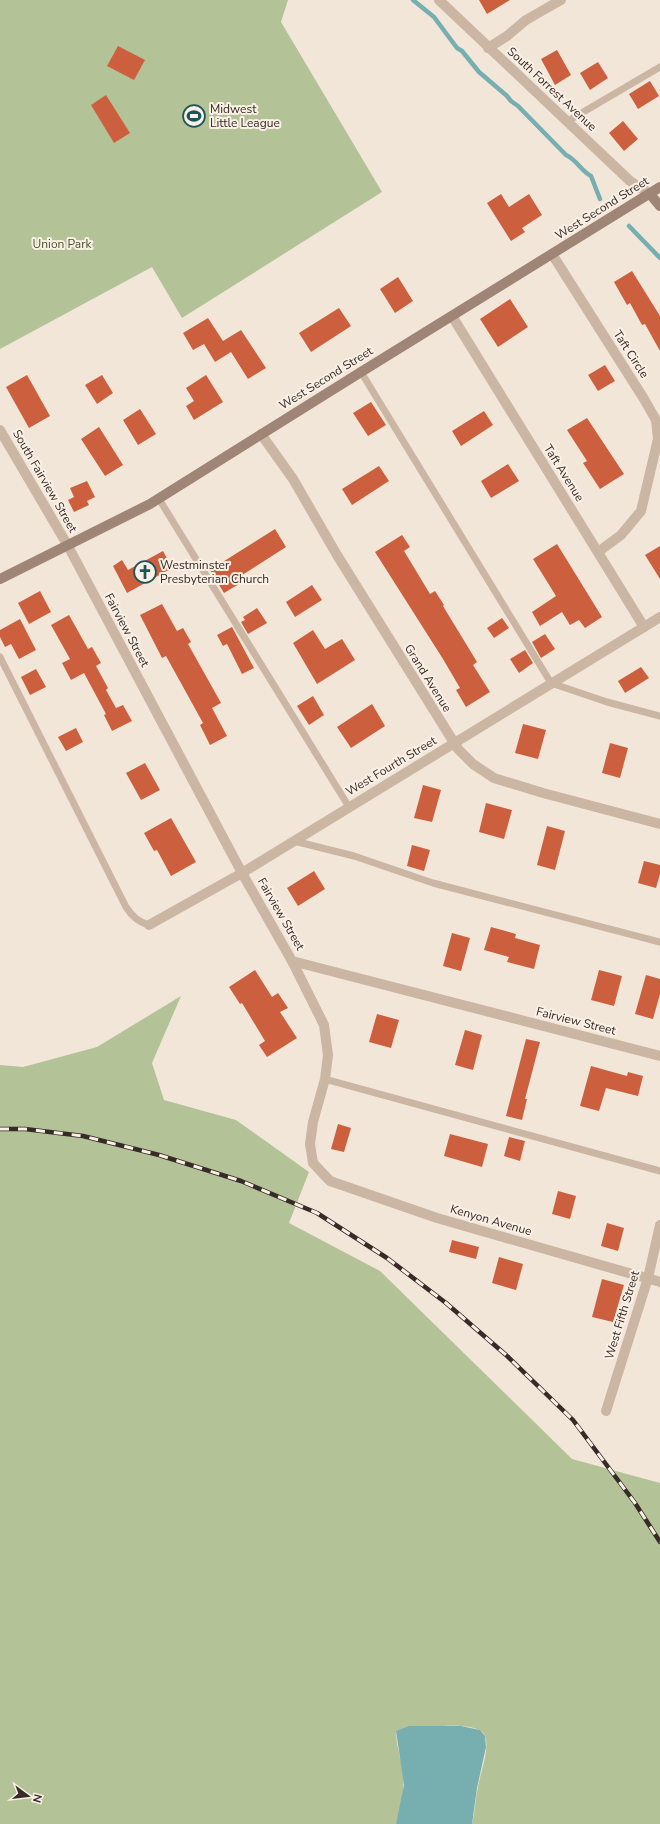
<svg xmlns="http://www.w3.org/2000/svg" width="660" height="1824" font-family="'Nunito Sans',sans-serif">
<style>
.green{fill:#b4c298}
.water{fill:#77afb1}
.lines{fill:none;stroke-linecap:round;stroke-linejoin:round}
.stream{stroke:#77afb1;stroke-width:4.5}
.building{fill:#cc603e}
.lane{stroke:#cbb6a4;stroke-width:7}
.street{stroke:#cbb6a4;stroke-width:10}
.secondary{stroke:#9f8576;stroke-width:10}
.rail-casing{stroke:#362b26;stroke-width:4.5}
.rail{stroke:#faf0e5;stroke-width:3;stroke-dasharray:9;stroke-linecap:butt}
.labels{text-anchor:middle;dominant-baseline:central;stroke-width:4;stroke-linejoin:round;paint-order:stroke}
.street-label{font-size:12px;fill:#362b26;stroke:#faf0e5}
.poi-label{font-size:12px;fill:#362b26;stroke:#faf0e5;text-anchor:start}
.park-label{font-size:12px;fill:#455529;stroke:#faf0e5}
</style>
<rect width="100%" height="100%" fill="#f2e6d9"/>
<g class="green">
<polygon points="0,0 288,0 281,22 382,192 182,318 152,267 0,349"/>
<path d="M181,996L152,1063L164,1100L236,1120L309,1172L289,1223L380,1271L572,1459L660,1483V1824H472C475,1812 475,1800 478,1787C480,1774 490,1749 485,1736C478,1718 413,1729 396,1731C396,1744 400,1755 402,1768C406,1787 401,1806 396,1824H0V1065L23,1067L97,1047Z"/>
</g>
<polygon class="water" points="409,1726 461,1726 480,1730 485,1736 486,1747 477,1788 472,1824 396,1824 404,1785 396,1731"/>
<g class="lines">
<g class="stream">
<path d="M413,0L434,17L457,48L462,51L479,72L507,96L511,101L518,106L566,155C577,160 581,171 591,176L600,199"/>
<polyline points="629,226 660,258"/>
</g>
</g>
<g class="building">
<polygon points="479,0 510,0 487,14"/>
<polygon points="118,46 145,60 134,80 107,66"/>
<polygon points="557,50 571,75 555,85 541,59"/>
<polygon points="598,62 608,78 590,90 580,73"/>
<polygon points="650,81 659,96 638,109 629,94"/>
<polygon points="106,95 130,133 114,143 91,105"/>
<polygon points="623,121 638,139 624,151 609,133"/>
<polygon points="501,194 509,207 529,194 542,215 522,228 525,232 511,241 487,203"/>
<polygon points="632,271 660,316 660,351 645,324 642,325 630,303 627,305 614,282"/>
<polygon points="398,277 413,301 395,313 380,289"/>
<polygon points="510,299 528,327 498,347 480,319"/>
<polygon points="339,308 351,326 311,352 299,333"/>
<polygon points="208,318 223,341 241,330 266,368 248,379 231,352 215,362 204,344 193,350 183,333"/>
<polygon points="605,365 615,381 598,391 588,375"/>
<polygon points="27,375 50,416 29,428 6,387"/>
<polygon points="102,375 113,393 97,404 85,385"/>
<polygon points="206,375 223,402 194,420 186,406 194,401 186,388"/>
<polygon points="371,402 386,425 368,436 353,413"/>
<polygon points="140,409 156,434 138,445 123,420"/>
<polygon points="484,411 493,425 461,446 452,431"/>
<polygon points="587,418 624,474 600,489 583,463 587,461 567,430"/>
<polygon points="99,427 123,465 105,476 81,439"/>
<polygon points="508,464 519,481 491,498 481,481"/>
<polygon points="379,466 389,481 352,505 342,489"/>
<polygon points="87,481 95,497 87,501 89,505 74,512 68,500 74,497 70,488"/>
<polygon points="275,529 286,547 236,579 239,584 224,593 210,570"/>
<polygon points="402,535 410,547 404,551 430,594 435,591 444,605 443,606 477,662 473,665 490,692 466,707 456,690 460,688 443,659 375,552"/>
<polygon points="557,544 602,617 585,628 579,620 570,625 562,612 540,626 532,612 556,596 533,559"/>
<polygon points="660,546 660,579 645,555"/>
<polygon points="163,551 172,568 127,593 113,566 122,560 128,570"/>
<polygon points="312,585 322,600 295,617 286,602"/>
<polygon points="40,591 51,612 29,624 18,603"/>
<polygon points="162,604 177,631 183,628 191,642 188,644 221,703 212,708 227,736 210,745 200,725 203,723 166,656 162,658 140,615"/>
<polygon points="257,608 267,623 248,634 241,622 245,620 243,617"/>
<polygon points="69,615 88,649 92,647 101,663 96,666 108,688 106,690 116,708 123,705 132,721 112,731 104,715 106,714 84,673 71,680 62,663 70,659 51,625"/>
<polygon points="502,618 509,628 494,638 487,628"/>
<polygon points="20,619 36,650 19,659 11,644 5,647 0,637 0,630"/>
<polygon points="232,627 254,668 242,674 227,644 223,646 217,635"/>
<polygon points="313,630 325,649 342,639 355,660 317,684 293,643"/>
<polygon points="545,634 555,649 541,658 532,642"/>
<polygon points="525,650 533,663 519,673 510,659"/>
<polygon points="641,667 649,678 625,693 618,681"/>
<polygon points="36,669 46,687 30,695 21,677"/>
<polygon points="313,696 324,715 309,725 297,706"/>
<polygon points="372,704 385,726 351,748 337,727"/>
<polygon points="523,724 546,730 538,759 515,753"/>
<polygon points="76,728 83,742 66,751 58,737"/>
<polygon points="610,743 628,748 620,778 602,773"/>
<polygon points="145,763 160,790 141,800 126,773"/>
<polygon points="423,785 441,790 432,822 414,818"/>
<polygon points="486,803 512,810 504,839 479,832"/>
<polygon points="171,818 196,862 171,876 157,850 154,851 144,833"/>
<polygon points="547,826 565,831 555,870 537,865"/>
<polygon points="412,845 430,850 424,871 407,866"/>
<polygon points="644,861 660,865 660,874 656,888 638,883"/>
<polygon points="314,871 325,889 298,906 287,888"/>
<polygon points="491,927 516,934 515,938 540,945 534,969 507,962 509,957 484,950"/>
<polygon points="452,933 470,938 461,971 443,966"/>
<polygon points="255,970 272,997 278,993 288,1008 280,1012 297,1038 267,1057 259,1045 265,1041 242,1003 240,1004 229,987"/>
<polygon points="599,970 622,976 614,1006 591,1000"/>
<polygon points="646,975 660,979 660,994 653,1019 635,1014"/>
<polygon points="377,1014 399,1020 391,1048 369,1042"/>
<polygon points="465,1030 482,1035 473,1070 455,1065"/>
<polygon points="526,1039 540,1042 525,1099 527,1099 522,1120 506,1116"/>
<polygon points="591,1066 627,1076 628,1072 643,1076 638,1096 606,1088 599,1111 580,1106"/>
<polygon points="338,1124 351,1128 344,1152 331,1149"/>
<polygon points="450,1134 488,1144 482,1167 444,1156"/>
<polygon points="509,1137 525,1141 520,1161 504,1156"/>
<polygon points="558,1191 576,1196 570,1219 552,1214"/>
<polygon points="607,1223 624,1228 618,1251 601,1246"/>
<polygon points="452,1240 479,1247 476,1259 449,1252"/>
<polygon points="499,1257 523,1264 516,1290 492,1283"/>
<polygon points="602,1279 624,1285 613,1322 592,1317"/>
</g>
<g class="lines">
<g class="lane">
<polyline points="568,121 660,67"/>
<polyline points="361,372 551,683 607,702 660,716"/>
<polyline points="159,499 349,807"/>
<path d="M0,657L126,907C132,916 138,922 149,925"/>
<polyline points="294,841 354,856 433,883 660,942"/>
<polyline points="325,1079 660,1171"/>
</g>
<g class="street">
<polyline points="439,0 630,181 650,194"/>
<polyline points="488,48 507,36 526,20 561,0"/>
<polyline points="552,254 644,399 656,420 658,439 641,511 621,535 598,552"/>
<polyline points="452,316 644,627 660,617"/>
<polyline points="0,430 68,546 242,873 292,961 660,1056"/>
<polyline points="261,434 293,479 337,555 458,749 473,764 494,778 543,793 660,824"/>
<polyline points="149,925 242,873 644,627"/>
<polyline points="292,961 324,1025 328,1055 325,1079 313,1122 310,1144 313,1163 330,1181 437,1218 660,1282"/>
<polyline points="606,1411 648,1278 660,1225"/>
</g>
<g class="secondary">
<polyline points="650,194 660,206"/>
<polyline points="0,579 150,504 361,372 660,187"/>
</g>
<g class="rail-casing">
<polyline id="rail" points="0,1129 25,1129 83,1136 159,1155 241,1181 317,1213 387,1258 446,1303 506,1355 573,1420 635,1503 660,1542"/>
</g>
<use href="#rail" class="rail"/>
</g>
<defs>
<g id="stadium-ring" transform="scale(1.15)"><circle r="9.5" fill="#faf0e5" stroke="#1a5559" stroke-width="1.5"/><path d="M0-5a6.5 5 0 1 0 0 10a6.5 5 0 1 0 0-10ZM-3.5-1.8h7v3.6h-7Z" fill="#1a5559"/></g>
<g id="church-ring" transform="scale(1.15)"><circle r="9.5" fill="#faf0e5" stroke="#1a5559" stroke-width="1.5"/><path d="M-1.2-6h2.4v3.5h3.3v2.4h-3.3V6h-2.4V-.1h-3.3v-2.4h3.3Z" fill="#1a5559"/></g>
</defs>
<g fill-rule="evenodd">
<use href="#stadium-ring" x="194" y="116"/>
<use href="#church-ring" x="145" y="572"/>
</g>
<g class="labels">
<g class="street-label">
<text transform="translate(552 89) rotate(43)">South Forrest Avenue</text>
<text transform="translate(602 208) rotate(-32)">West Second Street</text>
<text transform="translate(631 354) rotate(57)">Taft Circle</text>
<text transform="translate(326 378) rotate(-32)">West Second Street</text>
<text transform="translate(564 473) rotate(58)">Taft Avenue</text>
<text transform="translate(45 481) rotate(60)">South Fairview Street</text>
<text transform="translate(127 630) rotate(62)">Fairview Street</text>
<text transform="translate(428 678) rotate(58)">Grand Avenue</text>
<text transform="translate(391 766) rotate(-31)">West Fourth Street</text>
<text transform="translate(281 914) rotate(60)">Fairview Street</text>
<text transform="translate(576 1021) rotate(14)">Fairview Street</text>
<text transform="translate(491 1220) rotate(16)">Kenyon Avenue</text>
<text transform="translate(622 1315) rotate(-73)">West Fifth Street</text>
</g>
<g class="poi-label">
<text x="210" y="109">Midwest<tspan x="210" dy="14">Little League</tspan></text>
<text x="160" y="565">Westminster<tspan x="160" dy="14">Presbyterian Church</tspan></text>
</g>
<g class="park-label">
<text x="62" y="244">Union Park</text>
</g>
</g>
<g transform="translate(28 1796) rotate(105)" stroke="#faf0e5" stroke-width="3" paint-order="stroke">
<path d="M0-3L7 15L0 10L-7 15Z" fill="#362b26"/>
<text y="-6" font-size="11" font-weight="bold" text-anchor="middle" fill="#362b26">N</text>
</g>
</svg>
